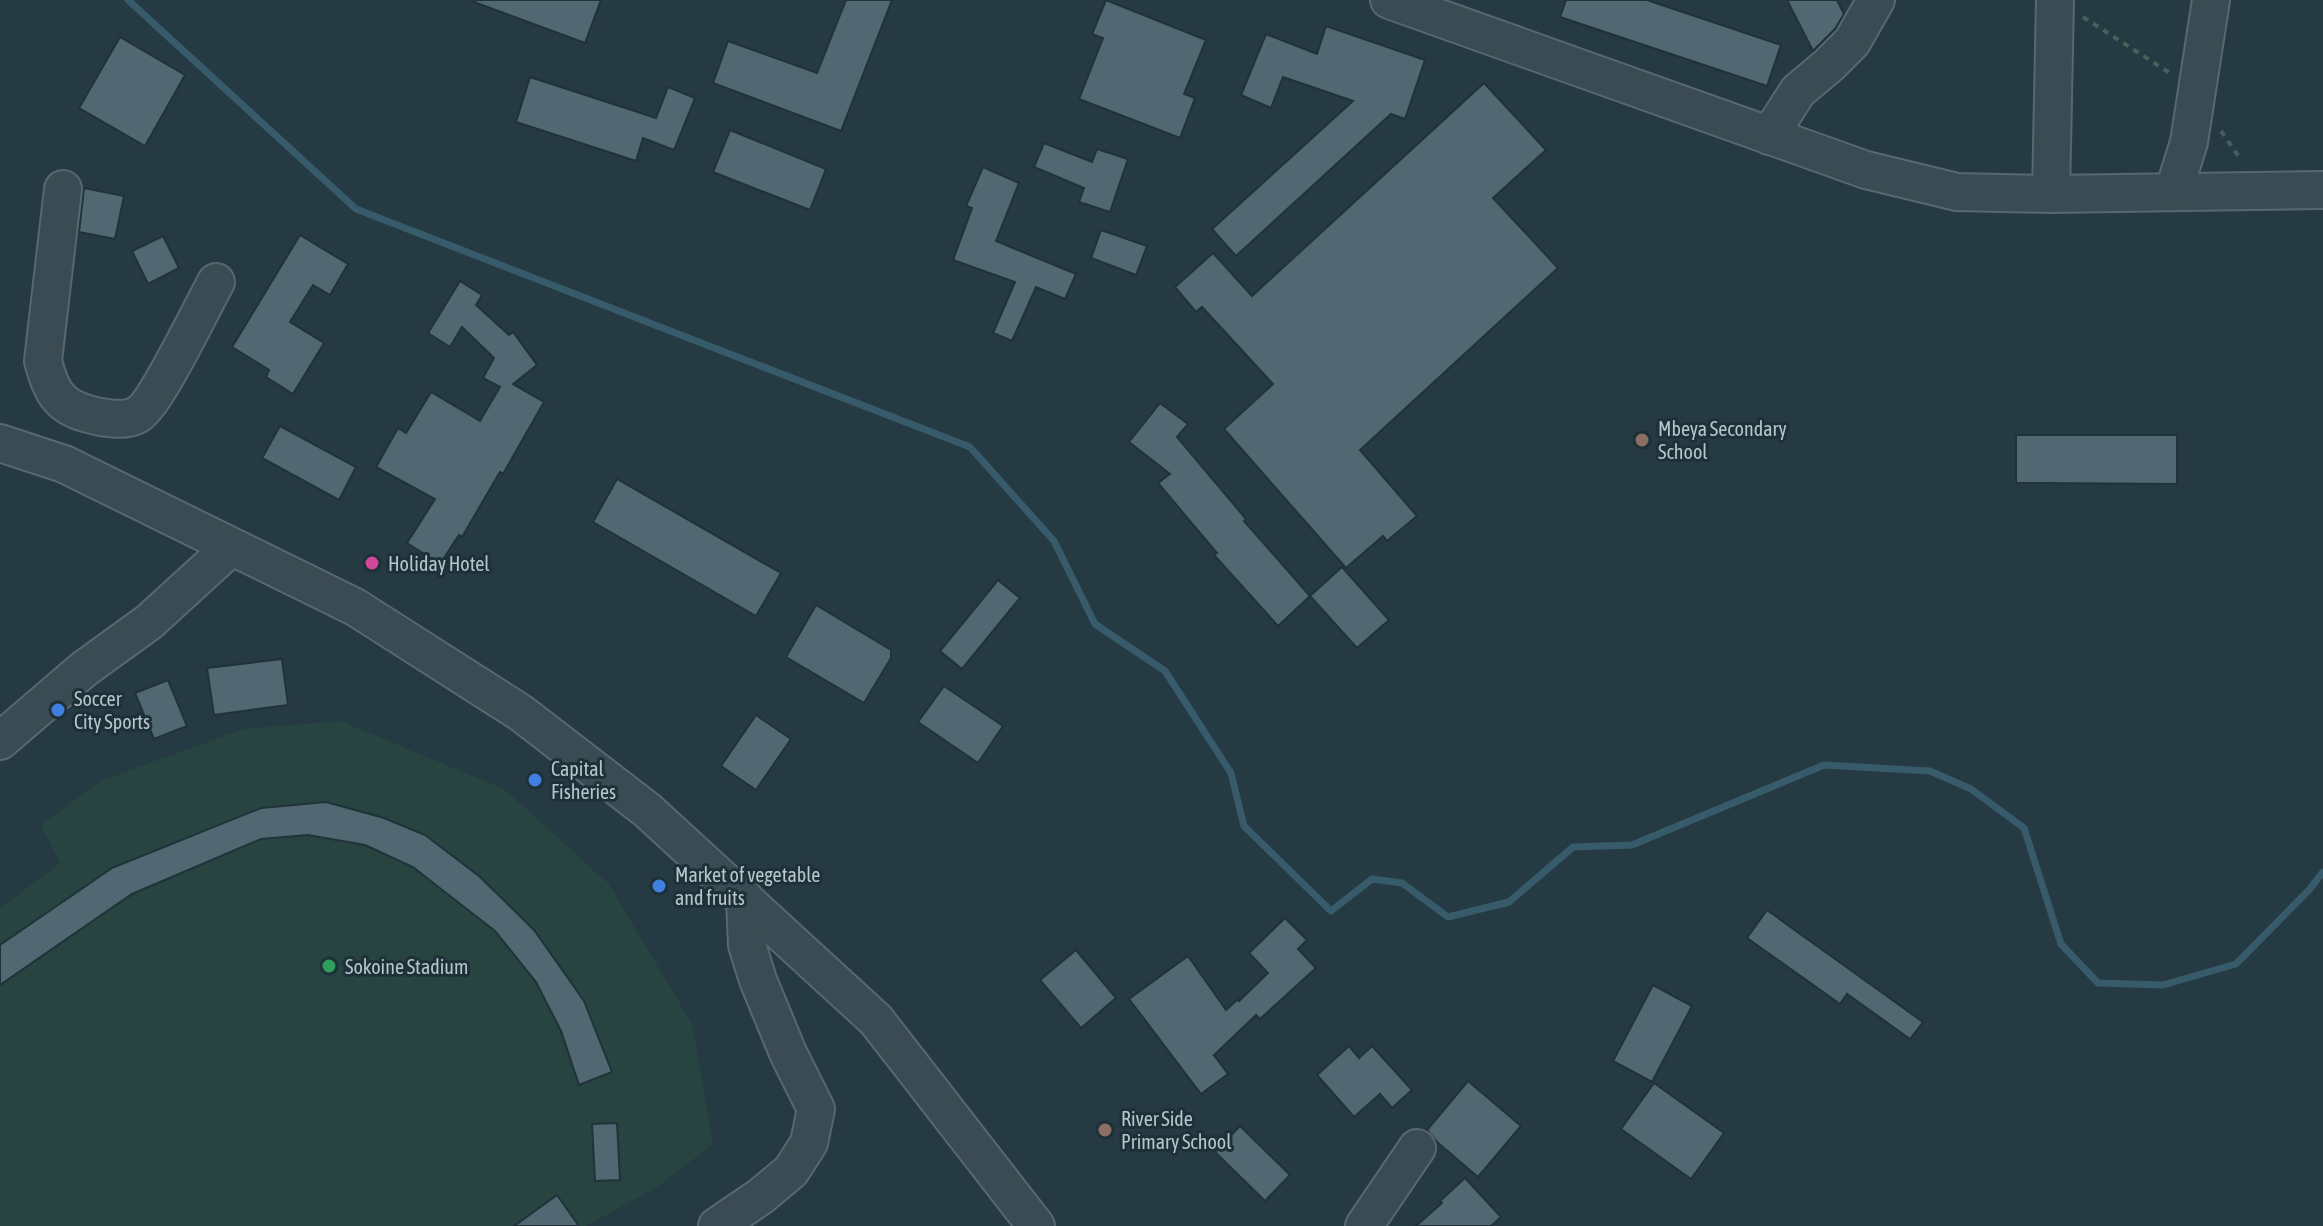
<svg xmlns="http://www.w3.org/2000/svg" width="2323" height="1226" font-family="'Asap Condensed',sans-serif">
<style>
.green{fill:#274440}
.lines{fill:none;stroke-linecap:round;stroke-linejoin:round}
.stream{stroke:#385b6b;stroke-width:7}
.building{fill:#516771;stroke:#20323a;stroke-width:2}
.minor-casing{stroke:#586870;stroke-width:40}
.path{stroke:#46605c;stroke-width:4;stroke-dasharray:6 6;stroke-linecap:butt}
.minor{stroke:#3a4b53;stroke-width:36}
.education-dot{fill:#8d6e63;stroke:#1e3038;stroke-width:3}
.hotel-dot{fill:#d1479c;stroke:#1e3038;stroke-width:3}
.shop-dot{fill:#3f7fe0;stroke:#1e3038;stroke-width:3}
.leisure-dot{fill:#2e9e5b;stroke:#1e3038;stroke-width:3}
.labels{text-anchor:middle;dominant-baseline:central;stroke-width:6;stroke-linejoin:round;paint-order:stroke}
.poi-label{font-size:20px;fill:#b7c5cd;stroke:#1e3038;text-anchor:start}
</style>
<rect width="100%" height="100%" fill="#253a43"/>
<polygon class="green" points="341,721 504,789 609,884 692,1024 713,1144 659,1186 586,1226 0,1226 0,908 60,863 41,825 100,781 243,729"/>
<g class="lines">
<polyline class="stream" points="128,0 356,209 970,447 1054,541 1095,624 1165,671 1231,773 1244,826 1331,911 1372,879 1402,883 1448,917 1509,902 1573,847 1632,845 1824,765 1930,771 1971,789 2024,828 2061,944 2098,983 2163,985 2236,964 2309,890 2323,872"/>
</g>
<g class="building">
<polygon points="475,0 601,0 585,43 474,2"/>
<polygon points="846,0 892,0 841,131 713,83 728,41 817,73"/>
<polygon points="1106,0 1206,40 1184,94 1195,98 1180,138 1079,99 1103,38 1092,34"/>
<polygon points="1566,0 1647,0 1781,45 1767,86 1560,17"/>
<polygon points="1787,0 1837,0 1844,14 1835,29 1813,51"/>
<polygon points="1326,26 1425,60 1405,119 1391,114 1236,256 1212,229 1353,101 1283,77 1271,108 1241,95 1266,34 1317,54"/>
<polygon points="120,37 185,75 145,146 79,108"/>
<polygon points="530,77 656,118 668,87 695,98 674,150 643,138 636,161 516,122"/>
<polygon points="1484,83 1546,150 1493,198 1558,268 1360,450 1417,516 1387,541 1383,536 1346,568 1224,429 1273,384 1202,307 1196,312 1175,287 1213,253 1252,296"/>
<polygon points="730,130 826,169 810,210 713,172"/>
<polygon points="1044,143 1092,162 1097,149 1128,159 1110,212 1079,202 1084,188 1034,167"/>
<polygon points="983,167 1019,183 996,241 1076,274 1065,299 1036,287 1012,341 993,333 1015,282 953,260 972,208 966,206"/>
<polygon points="84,188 124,196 115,239 79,232"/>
<polygon points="1101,230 1147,246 1136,275 1091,258"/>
<polygon points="300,235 348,264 330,295 313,285 290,322 324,343 293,394 266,377 269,370 232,347"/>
<polygon points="163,236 179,268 148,284 132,251"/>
<polygon points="460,281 482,295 476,305 509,335 513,332 537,365 513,384 544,402 503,474 500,472 462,537 459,535 440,564 407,543 435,499 376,467 398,428 406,433 431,392 480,421 500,387 483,378 494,358 462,327 450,347 428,333"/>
<polygon points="1160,403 1188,424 1177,437 1246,519 1244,521 1310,596 1278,626 1214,555 1217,553 1158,483 1170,474 1129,442"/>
<polygon points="280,426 356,467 339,500 262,458"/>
<polygon points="2016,435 2177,435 2177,484 2016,483"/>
<polygon points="617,479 781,573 756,616 593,522"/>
<polygon points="1342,567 1389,620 1357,648 1310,596"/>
<polygon points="998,580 1020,598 962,669 940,651"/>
<polygon points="816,605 891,650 891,658 864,703 786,657"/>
<polygon points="282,659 288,705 214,715 207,668"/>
<polygon points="168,680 187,726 154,739 135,693"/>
<polygon points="944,686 1003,726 978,763 918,722"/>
<polygon points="756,715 791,739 756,790 721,766"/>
<polygon points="326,802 384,818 425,835 479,876 534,930 584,1001 612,1072 579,1085 561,1031 536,982 495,931 450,896 413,867 365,845 308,835 261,839 132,894 0,985 0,945 112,868 261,808"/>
<polygon points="1767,910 1923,1022 1910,1039 1847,994 1840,1004 1747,938"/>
<polygon points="1285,918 1307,940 1298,949 1316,968 1260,1019 1256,1015 1214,1055 1228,1074 1201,1094 1129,999 1188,956 1226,1010 1238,999 1239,1001 1268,973 1249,953"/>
<polygon points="1076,950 1116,998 1081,1028 1040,980"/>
<polygon points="1653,985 1692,1006 1652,1082 1613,1061"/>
<polygon points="1349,1046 1359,1058 1372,1046 1412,1090 1392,1108 1380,1094 1354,1117 1317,1075"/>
<polygon points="1468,1081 1521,1126 1478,1177 1437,1142 1427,1130"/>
<polygon points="1654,1083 1724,1133 1691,1179 1621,1129"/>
<polygon points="617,1123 620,1180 595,1181 592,1124"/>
<polygon points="1240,1126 1290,1175 1265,1201 1215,1152"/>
<polygon points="1465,1178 1501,1217 1491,1226 1416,1226 1442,1203 1440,1201"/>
<polygon points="557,1195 579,1226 514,1226"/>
</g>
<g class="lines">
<g class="minor-casing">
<g id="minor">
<polyline points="1389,0 1866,170 1957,192 2051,194 2323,190"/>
<polyline points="1769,136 1798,91 1829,65 1852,42 1876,0"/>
<path d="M63,189L43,361C50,388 57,406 88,414C101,418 125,422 137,415C155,406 203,305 216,282"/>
<polyline points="2174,190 2189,142 2211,0"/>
<polyline points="2051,194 2055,0"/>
<polyline points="0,443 64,464 355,607 521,713 647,810 876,1020 1036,1226"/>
<polyline points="0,741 84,669 149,622 231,547"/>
<polyline points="717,1226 761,1196 791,1171 809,1143 816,1109 788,1053 758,980 747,945 745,899"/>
<polyline points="1364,1226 1417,1148"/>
</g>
</g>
<g class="path">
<polyline points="2083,17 2170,73"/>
<polyline points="2221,131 2241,160"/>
</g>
<use href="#minor" class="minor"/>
</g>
<g class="education-dot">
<circle cx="1642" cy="440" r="8"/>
<circle cx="1105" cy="1130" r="8"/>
</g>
<circle class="hotel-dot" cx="372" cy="563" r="8"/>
<g class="shop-dot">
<circle cx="58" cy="710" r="8"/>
<circle cx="535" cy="780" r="8"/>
<circle cx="659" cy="886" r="8"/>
</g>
<circle class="leisure-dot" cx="329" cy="966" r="8"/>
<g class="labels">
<g class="poi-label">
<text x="1658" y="428">Mbeya Secondary<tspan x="1658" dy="23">School</tspan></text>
<text x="388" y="563">Holiday Hotel</text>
<text x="74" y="698">Soccer<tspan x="74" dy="23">City Sports</tspan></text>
<text x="551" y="768">Capital<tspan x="551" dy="23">Fisheries</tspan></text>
<text x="675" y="874">Market of vegetable<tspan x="675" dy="23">and fruits</tspan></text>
<text x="345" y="966">Sokoine Stadium</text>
<text x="1121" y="1118">River Side<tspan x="1121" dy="23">Primary School</tspan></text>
</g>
</g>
</svg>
